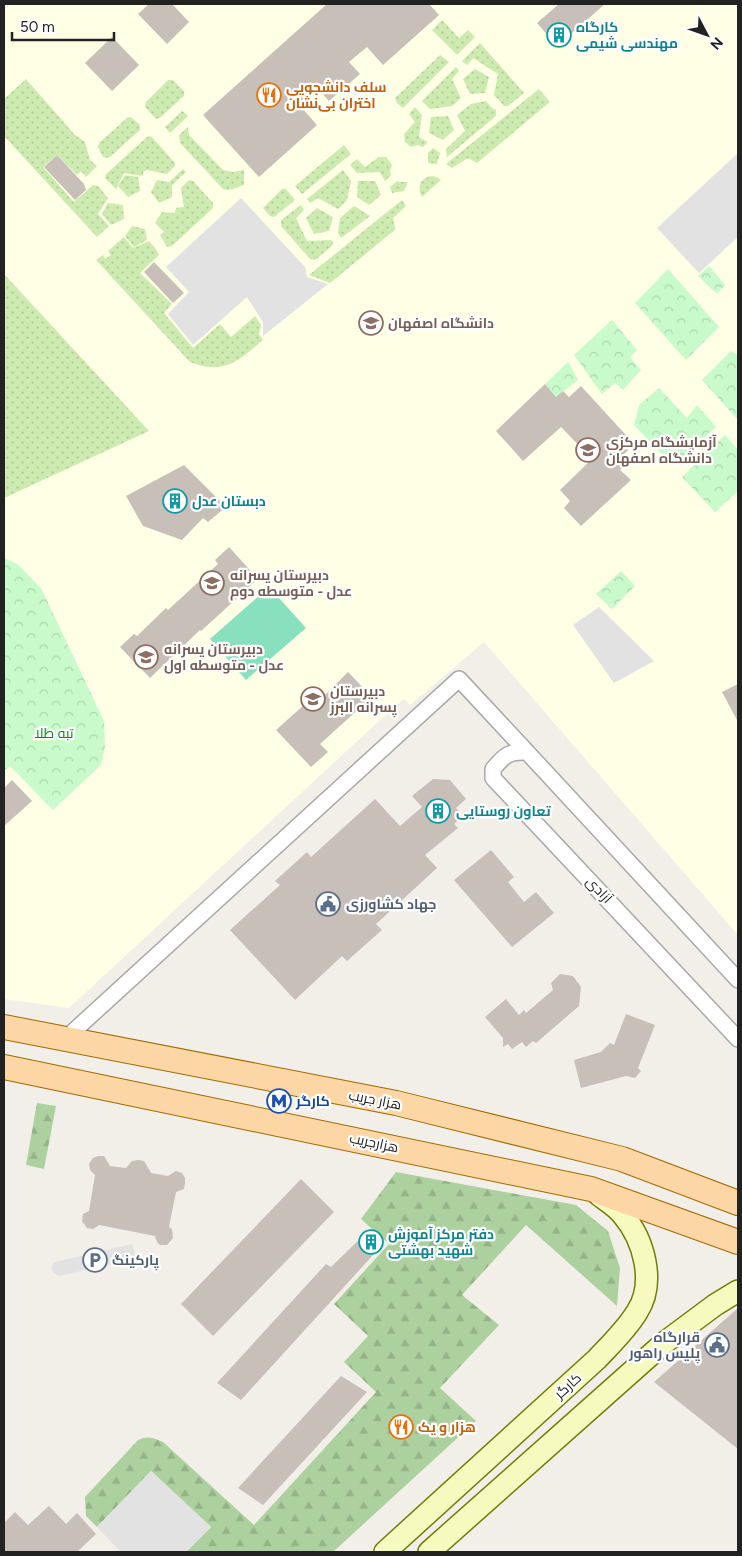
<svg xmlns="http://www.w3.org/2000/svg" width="742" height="1556" font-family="Figtree,Cairo,sans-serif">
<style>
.education{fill:#ffffe5}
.grass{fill:url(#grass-dots)}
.forest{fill:url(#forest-firs)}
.park{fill:url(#park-crowns)}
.pitch{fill:#88e0be}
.parking{fill:#e2e2e2}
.building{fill:#c7bfb8}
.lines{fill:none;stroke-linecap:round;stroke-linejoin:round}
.minor-casing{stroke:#a9a9a9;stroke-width:18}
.secondary-casing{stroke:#707d05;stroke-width:24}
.primary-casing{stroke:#a06b00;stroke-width:26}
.minor{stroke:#fff;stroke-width:15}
.secondary{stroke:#f7fabf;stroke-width:21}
.primary{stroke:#fcd6a4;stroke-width:24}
.labels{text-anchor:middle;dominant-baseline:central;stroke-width:4.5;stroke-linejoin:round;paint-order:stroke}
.culture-label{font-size:14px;font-weight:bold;fill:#0d838f;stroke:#fff;text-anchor:start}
.food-label{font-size:14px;font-weight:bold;fill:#c56008;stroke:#fff;text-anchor:start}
.education-label{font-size:14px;font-weight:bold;fill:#785e54;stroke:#fff;text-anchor:start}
.park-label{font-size:14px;fill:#0c8416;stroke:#fff}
.street-label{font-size:14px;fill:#222;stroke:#fff}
.service-label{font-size:14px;font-weight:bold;fill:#4e5e75;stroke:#fff;text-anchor:start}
.transit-label{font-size:14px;font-weight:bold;fill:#164399;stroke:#fff;text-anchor:start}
</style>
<defs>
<pattern id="grass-dots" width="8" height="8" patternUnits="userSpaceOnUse" patternTransform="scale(1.25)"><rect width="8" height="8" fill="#cdebb0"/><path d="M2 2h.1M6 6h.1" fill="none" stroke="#b0c997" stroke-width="1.8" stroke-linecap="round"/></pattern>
<pattern id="forest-firs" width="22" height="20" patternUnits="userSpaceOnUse" patternTransform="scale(1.25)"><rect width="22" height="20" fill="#add19e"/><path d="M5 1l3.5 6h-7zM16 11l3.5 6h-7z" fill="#95b388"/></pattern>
<pattern id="park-crowns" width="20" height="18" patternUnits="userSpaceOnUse" patternTransform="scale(1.25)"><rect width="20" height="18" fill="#c8facc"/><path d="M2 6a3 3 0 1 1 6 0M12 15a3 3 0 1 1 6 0" fill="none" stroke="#acd6af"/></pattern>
</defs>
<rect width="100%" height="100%" fill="#f2efe9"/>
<polygon class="education" points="4,4 738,4 738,935 484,642 410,705 404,699 394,707 69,1008 4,999"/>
<g class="grass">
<polygon points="442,20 459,38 468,30 475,37 457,55 432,30"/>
<polygon points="480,43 524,93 508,106 504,106 494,95 498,74 473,58 467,65 462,61"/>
<polygon points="440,55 449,62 403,108 397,103 395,98"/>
<polygon points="456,67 459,71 452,79 461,98 452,106 430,109 422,101"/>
<polygon points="475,69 489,77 485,93 470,94 463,79"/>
<polygon points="26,79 74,134 85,142 90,160 97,166 86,177 81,171 77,175 57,155 43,167 74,202 93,185 98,186 108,198 98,214 109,226 97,237 4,136 4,99"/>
<polygon points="168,80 173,80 184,91 184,96 161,117 156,119 145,107 146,102"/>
<polygon points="539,89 550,102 477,163 468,158 452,168 446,164"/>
<polygon points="486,101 491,107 496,110 496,116 447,157 446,149 465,131 457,115 471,104"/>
<polygon points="415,107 422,115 419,137 428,142 423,147 418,145 411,147 405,142 404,134 415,122 409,114"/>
<polygon points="182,111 188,116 170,133 165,127"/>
<polygon points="448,116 454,130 443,140 429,133 431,117"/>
<polygon points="131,117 140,125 140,130 111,156 107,158 103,157 98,147 99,143 127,118"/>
<path d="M188,127L189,135L223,170L233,172L244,170V185C236,187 231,192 223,189L180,143L179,135Z"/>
<polygon points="151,136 175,163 175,166 167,174 147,170 143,172 143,176 124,173 116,189 105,178 106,174 147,137"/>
<polygon points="344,145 351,154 302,194 295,186"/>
<polygon points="433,148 440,153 437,164 428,163 428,153"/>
<polygon points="379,157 386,157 392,165 390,171 391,175 385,181 380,172 357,173 350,165 357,159 365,167"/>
<polygon points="183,169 186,172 172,185 172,197 159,203 151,192 157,180 169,182"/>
<polygon points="343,170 351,181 347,200 338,209 318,198 310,203 307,199"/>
<polygon points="125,175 138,177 140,191 128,197 118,186"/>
<path d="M434,176L441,180L422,197C416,186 421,176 434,176Z"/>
<polygon points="189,180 193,181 213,203 213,208 172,246 167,247 160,235 164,232 155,223 162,212 175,213 176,208 184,207 181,188"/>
<polygon points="358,181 375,181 381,195 369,205 357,197"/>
<polygon points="397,181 399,182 408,182 404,191 392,193 390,187"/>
<polygon points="282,189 286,189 295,200 274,217 270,216 263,208"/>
<polygon points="402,200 406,206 393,218 394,224 396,229 330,283 309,275"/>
<polygon points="108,203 123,205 124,219 111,225 102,214"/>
<polygon points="301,205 304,210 296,218 307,241 332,240 333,245 315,260 310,259 281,226 281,220"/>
<polygon points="354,206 370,216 341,238 338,233 340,218"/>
<polygon points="317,208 333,217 329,231 314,234 306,218"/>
<polygon points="132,226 145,229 147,240 134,247 125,236"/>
<path d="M124,237L133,248L149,241L156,249L159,255L140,273L172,304L164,313L193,348L220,324L231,337L255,316L261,325L259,334L263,340C238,362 223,375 190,362L96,260L103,255L105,259L111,255L108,251Z"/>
<polygon points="4,274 149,431 4,498"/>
</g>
<g class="forest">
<polygon points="37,1103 56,1106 44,1169 26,1165"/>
<path d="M396,1172L576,1205L608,1231L620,1268L617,1306L526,1225L462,1295L499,1325L440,1388L476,1421L333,1552H186L211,1527L151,1471L97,1527L86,1516L85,1497L138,1440C148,1435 153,1438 163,1442L254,1525L376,1392L344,1362L368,1336L334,1304L389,1244L361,1219Z"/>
</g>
<g class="park">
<polygon points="709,266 725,285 717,294 698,276"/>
<polygon points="668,269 719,327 686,360 635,303"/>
<polygon points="612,320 637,350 630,357 641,370 623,390 615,383 602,394 574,355"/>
<polygon points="731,351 738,355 738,420 702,380"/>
<polygon points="568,362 578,380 556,397 545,384"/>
<polygon points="659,388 687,418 697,405 716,427 673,466 634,425 639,405"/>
<polygon points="725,435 738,450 738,491 715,512 682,477"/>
<polygon points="4,558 17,564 41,588 104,721 105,747 101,765 53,810 10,766 4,771"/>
<polygon points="621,571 635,586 612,609 596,594"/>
</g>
<polygon class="pitch" points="269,587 306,628 246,680 210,639"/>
<g class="parking">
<polygon points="738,153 738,237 699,273 657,228"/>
<polygon points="241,198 305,267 307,277 328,284 263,336 263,322 247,297 193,345 168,314 189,292 166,267"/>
<polygon points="599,607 654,661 614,683 573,625"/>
<polygon points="132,1244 136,1259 58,1276 52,1271 52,1266 55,1262"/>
<polygon points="151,1471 211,1527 186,1552 121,1552 97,1527"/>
</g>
<g class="building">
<polygon points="149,4 172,4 189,22 167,44 138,14"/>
<polygon points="327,4 429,4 439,15 383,65 367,47 349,62 360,74 329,101 319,90 300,106 317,125 259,177 203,115"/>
<polygon points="559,4 605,4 557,46 537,23"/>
<polygon points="112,37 139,65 112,91 85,63"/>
<polygon points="57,155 84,184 86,190 75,200 44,167"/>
<polygon points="154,262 184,293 173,303 144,272"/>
<polygon points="545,384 556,397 563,391 569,397 581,386 634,444 622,456 627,462 620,470 631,480 581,526 564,508 570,501 560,490 592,459 561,427 523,461 496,431"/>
<polygon points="184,465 226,507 208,522 203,518 182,540 143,526 126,496"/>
<polygon points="229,547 258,579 201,631 200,630 150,678 120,647 134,634 137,636 166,608 168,610 218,564 215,560"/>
<polygon points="348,672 372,697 320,744 328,752 311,767 276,730 314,696 320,700"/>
<polygon points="738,684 738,722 722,692"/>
<polygon points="433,779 450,780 466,799 456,808 463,816 454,824 458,828 425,855 437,868 376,924 382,930 347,961 342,956 295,1000 230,930 280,885 275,881 307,852 311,857 375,799 400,826 422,807 412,796"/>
<polygon points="12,780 32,801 4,826 4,788"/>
<polygon points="491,850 514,877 508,882 524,902 536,892 554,913 512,947 454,880"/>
<polygon points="560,974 573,976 581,987 579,1006 536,1043 533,1041 526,1047 522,1042 512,1049 508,1044 503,1047 503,1038 485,1017 506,999 519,1015 524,1010 526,1013 553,990 551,983"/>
<polygon points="626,1014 655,1025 638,1068 641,1071 635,1078 626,1076 581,1088 574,1060 601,1052 610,1043 614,1045"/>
<polygon points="98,1156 104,1156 110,1166 126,1168 132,1161 138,1160 144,1161 151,1173 168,1176 176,1171 182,1173 185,1178 185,1183 184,1189 176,1192 169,1227 172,1229 173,1238 167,1245 160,1245 157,1242 155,1236 99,1225 93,1229 87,1228 82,1221 83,1214 89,1211 95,1175 90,1170 89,1164 93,1158"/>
<polygon points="301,1179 334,1212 213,1336 181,1304"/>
<polygon points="370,1229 384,1243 241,1400 217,1383 326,1264 331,1267"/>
<polygon points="738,1308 738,1449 654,1382"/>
<polygon points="341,1376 367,1392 263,1505 238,1488"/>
<polygon points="49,1506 66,1524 77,1513 96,1534 77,1552 4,1552 4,1523 15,1512 28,1525"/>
</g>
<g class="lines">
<g class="minor-casing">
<g id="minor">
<path d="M738,980L527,752C509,751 505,755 493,769V778L738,1039"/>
<polyline points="64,1040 459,679 527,752"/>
</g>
</g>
<g class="secondary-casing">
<g id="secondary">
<path d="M385,1552L597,1359C611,1344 626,1330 637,1312C656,1283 644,1240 623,1215C617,1207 607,1201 599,1195"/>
<polyline points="429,1552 664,1343 715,1305 738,1291"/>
</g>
</g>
<g class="primary-casing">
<g id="primary">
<polyline points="4,1027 396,1103 622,1159 738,1203"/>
<polyline points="4,1067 591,1189 738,1242"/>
</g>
</g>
<use href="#minor" class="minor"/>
<use href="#secondary" class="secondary"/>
<use href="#primary" class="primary"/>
</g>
<defs>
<g id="building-ring" transform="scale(1.25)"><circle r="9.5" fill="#fff" stroke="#0f9aa8" stroke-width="1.5"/><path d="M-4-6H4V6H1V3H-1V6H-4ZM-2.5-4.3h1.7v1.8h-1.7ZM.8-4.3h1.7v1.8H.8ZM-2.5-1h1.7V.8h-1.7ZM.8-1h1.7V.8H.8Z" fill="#0f9aa8"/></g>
<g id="restaurant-ring" transform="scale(1.25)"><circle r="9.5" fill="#fff" stroke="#e8710a" stroke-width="1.5"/><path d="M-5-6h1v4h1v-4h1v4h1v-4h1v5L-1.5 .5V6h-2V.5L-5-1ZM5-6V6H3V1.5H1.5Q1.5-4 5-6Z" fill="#e8710a"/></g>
<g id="university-ring" transform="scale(1.25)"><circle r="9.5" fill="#fff" stroke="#8d6e63" stroke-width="1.5"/><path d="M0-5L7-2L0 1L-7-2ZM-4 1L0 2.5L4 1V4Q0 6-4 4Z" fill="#8d6e63"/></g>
<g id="school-ring" transform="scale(1.25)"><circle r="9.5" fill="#fff" stroke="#8d6e63" stroke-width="1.5"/><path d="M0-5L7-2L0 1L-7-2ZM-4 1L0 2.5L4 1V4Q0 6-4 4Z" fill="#8d6e63"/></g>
<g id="civic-ring" transform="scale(1.25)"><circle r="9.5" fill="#fff" stroke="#5c6f8a" stroke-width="1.5"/><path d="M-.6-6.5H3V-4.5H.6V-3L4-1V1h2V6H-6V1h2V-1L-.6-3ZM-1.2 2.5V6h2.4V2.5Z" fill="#5c6f8a"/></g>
<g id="metro-ring" transform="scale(1.25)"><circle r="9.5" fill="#fff" stroke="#1a4fb4" stroke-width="1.5"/><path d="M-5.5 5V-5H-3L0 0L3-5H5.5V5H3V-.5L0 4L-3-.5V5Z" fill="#1a4fb4"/></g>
<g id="parking-ring" transform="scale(1.25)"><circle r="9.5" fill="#fff" stroke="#5c6f8a" stroke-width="1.5"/><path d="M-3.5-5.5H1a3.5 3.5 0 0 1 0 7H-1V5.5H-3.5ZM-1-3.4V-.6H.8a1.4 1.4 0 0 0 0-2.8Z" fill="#5c6f8a"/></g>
</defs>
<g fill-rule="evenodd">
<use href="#building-ring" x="559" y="35"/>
<use href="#restaurant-ring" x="269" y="95"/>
<use href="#university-ring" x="371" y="323"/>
<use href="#university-ring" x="588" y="450"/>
<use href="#building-ring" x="175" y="501"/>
<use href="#school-ring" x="212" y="583"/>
<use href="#school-ring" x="146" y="657"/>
<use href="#school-ring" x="313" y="699"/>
<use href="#building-ring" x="438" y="811"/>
<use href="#civic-ring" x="328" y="904"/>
<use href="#metro-ring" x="279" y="1101"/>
<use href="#building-ring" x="371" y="1242"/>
<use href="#parking-ring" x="95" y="1260"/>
<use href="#civic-ring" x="717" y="1345"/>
<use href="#restaurant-ring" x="401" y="1427"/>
</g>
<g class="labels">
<g class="culture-label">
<text x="576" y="27">کارگاه<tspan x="576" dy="16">مهندسی شیمی</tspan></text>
<text x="192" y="501">دبستان عدل</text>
<text x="456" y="811">تعاون روستایی</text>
<text x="388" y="1234">دفتر مرکز آموزش<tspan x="388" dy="16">شهید بهشتی</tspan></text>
</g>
<g class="food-label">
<text x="286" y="87">سلف دانشجویی<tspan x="286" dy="16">اختران بی‌نشان</tspan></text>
<text x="418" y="1427">هزار و یک</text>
</g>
<g class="education-label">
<text x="388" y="323">دانشگاه اصفهان</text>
<text x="606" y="442">آزمایشگاه مرکزی<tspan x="606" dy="16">دانشگاه اصفهان</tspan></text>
<text x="230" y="575">دبیرستان پسرانه<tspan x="230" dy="16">عدل - متوسطه دوم</tspan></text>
<text x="164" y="649">دبیرستان پسرانه<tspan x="164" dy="16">عدل - متوسطه اول</tspan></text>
<text x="330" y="691">دبیرستان<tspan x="330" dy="16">پسرانه البرز</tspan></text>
</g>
<g class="park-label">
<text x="54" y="733">تبه طلا</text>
</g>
<g class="street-label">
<text transform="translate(599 890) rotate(47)">آزادی</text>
<text transform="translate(375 1100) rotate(11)">هزار جریب</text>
<text transform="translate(374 1143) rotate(12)">هزارجریب</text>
<text transform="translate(568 1386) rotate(-42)">کارگر</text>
</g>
<g class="service-label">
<text x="346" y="904">جهاد کشاورزی</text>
<text x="112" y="1260">پارکینگ</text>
<text x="700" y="1337" text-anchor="end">قرارگاه<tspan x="700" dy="16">پلیس راهور</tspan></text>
</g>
<g class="transit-label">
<text x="296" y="1101">کارگر</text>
</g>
</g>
<rect width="742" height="1556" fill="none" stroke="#222222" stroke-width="10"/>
<g transform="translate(707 35) rotate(131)" stroke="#ffffff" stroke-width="4" paint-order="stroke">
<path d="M0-4L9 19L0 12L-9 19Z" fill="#222222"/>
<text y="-8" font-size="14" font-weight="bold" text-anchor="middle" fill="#222222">N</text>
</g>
<path d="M12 32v8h102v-8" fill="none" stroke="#222222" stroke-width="2.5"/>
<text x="20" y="32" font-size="15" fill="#222222" stroke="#ffffff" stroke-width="4" paint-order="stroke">50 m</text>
</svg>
